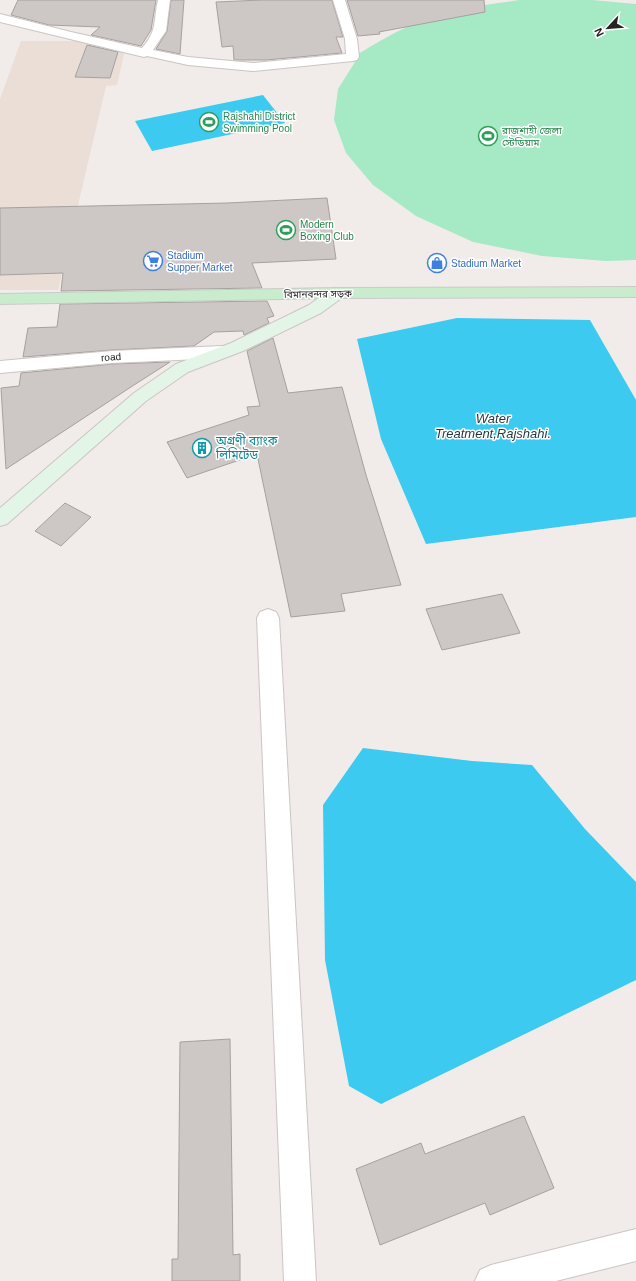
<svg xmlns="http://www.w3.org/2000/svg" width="636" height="1281" font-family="Arial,'Noto Sans Bengali',sans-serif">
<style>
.built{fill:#eaded6}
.green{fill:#a5e9c5}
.water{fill:#3ccaf0}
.building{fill:#cdc7c5;stroke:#a6a09f}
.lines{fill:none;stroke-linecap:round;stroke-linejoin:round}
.minor-casing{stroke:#cac5c2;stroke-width:2}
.secondary-casing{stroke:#cac5c2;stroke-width:2}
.primary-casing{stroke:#cbcaca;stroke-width:2}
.minor{fill:#fff;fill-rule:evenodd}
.secondary{fill:#e3f5e6;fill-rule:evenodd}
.primary{fill:#c8eccc;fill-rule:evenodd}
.labels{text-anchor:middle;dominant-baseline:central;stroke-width:3;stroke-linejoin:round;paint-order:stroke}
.far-leisure-label{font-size:10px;fill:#27864d;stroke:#fff;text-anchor:start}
.far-shop-label{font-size:10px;fill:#366cbe;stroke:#fff;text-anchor:start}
.far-street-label{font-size:10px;fill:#262423;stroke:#fff}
.culture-label{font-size:12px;fill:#0d838f;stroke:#fff;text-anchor:start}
.water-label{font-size:13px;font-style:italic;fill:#1f363d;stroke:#fff}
</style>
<rect width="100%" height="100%" fill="#f1ece9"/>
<polygon class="built" points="21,41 127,41 117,85 106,86 58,290 0,290 0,99"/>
<path class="green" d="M520,0H592L636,4V260L606,261L542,256L473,242L416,216L373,185L346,153L334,120L338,89L355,62L353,57C375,44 396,31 418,22C450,8 486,5 520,0Z"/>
<g class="water">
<polygon points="263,95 285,123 152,151 135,121"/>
<polygon points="457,318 590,320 636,400 636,517 426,544 381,439 357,339"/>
<polygon points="363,748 472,761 532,765 585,829 636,882 636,980 381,1104 349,1086 325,960 323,805"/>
</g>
<g class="building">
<polygon points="18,0 156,0 151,30 141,46 91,35 100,27 49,25 11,15"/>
<polygon points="171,0 184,0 180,54 156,49 167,31"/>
<polygon points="262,0 332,0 343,37 336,37 342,53 266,60 234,60 233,46 222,47 216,2"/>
<polygon points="347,0 484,0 485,12 379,32 380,34 358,36"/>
<polygon points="87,45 118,52 110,78 75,77"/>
<polygon points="327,198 336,259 252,263 262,288 61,291 63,273 0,275 0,208 227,203"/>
<polygon points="267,301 274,316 267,318 269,323 244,335 243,331 214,332 194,346 112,350 23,357 28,328 57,327 60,304"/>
<polygon points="273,338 288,393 342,387 366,475 401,585 341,594 345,611 291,617 257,454 187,478 167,442 249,415 247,407 260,406 247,351"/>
<polygon points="170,362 134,385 6,469 1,388 19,386 21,373 112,364"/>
<polygon points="65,503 91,517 61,546 35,531"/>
<polygon points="502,594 520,633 442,650 426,609"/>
<polygon points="230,1039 233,1255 240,1254 240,1281 172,1281 172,1259 178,1259 180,1042"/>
<polygon points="524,1116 554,1188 490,1215 485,1203 380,1245 356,1169 421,1143 425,1154"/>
</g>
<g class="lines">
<g class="minor-casing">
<g id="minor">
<path d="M158,0H170L166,31L153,50L188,57L253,63L346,54L345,39L333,0H345L357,39L359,57L357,60L353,61L253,71L188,65L147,56L144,57L0,22V14L71,32L142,48C158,30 153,21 158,0Z"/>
<polygon points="222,346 228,348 231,352 228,356 222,358 112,363 0,373 0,361 112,351"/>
<polygon points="268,609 276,612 279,618 316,1281 284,1281 257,618 260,612"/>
<polygon points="636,1229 636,1261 556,1281 475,1281 480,1270 491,1265"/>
</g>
</g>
<g class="secondary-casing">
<polygon id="secondary" points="337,288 343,289 345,293 343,297 321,313 243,351 188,372 146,401 7,524 0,526 0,508 134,393 176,364 231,343 309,305 331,289"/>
</g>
<g class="primary-casing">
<polygon id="primary" points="636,287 636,297 337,298 0,304 0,294 337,288"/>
</g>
<use href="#minor" class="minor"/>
<use href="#secondary" class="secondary"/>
<use href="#primary" class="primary"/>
</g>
<defs>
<g id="stadium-ring" transform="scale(1)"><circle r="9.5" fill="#fff" stroke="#2e9e5b" stroke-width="1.5"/><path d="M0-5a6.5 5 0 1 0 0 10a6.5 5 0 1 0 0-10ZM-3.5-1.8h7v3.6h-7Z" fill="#2e9e5b"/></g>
<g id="supermarket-ring" transform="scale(1)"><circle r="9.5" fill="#fff" stroke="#3f7fe0" stroke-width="1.5"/><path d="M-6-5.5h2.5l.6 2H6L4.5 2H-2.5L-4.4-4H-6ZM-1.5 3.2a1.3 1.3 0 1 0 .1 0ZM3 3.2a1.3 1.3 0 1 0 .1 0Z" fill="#3f7fe0"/></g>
<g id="shop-ring" transform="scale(1)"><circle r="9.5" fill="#fff" stroke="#3f7fe0" stroke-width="1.5"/><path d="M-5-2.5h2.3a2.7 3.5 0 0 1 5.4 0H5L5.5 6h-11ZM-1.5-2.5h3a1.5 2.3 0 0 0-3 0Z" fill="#3f7fe0"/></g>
<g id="building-ring" transform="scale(1)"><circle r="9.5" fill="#fff" stroke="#0f9aa8" stroke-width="1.5"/><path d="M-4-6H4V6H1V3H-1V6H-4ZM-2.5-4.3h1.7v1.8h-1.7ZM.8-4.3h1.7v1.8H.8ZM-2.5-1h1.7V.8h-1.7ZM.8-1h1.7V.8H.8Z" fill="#0f9aa8"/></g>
</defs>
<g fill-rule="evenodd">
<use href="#stadium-ring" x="209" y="122"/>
<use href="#stadium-ring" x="488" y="136"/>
<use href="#stadium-ring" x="286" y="230"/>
<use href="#supermarket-ring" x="153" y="261"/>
<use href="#shop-ring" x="437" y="263"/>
<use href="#building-ring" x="202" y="448"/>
</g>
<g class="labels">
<g class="far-leisure-label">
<text x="223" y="116">Rajshahi District<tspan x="223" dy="12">Swimming Pool</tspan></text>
<text x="502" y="130">রাজশাহী জেলা<tspan x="502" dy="12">স্টেডিয়াম</tspan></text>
<text x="300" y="224">Modern<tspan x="300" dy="12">Boxing Club</tspan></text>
</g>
<g class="far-shop-label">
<text x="167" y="255">Stadium<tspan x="167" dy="12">Supper Market</tspan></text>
<text x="451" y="263">Stadium Market</text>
</g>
<g class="far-street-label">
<text transform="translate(318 294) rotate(-1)">বিমানবন্দর সড়ক</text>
<text transform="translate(111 357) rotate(-4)">road</text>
</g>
<g class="culture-label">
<text x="216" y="441">অগ্রণী ব্যাংক<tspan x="216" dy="14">লিমিটেড</tspan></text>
</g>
<g class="water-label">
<text x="493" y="418">Water<tspan x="493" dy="15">Treatment,Rajshahi.</tspan></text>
</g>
</g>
<g transform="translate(608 28) rotate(244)" stroke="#ffffff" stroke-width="3" paint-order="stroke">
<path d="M0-3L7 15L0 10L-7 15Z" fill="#262423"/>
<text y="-6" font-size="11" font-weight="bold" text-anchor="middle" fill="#262423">N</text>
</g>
</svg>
